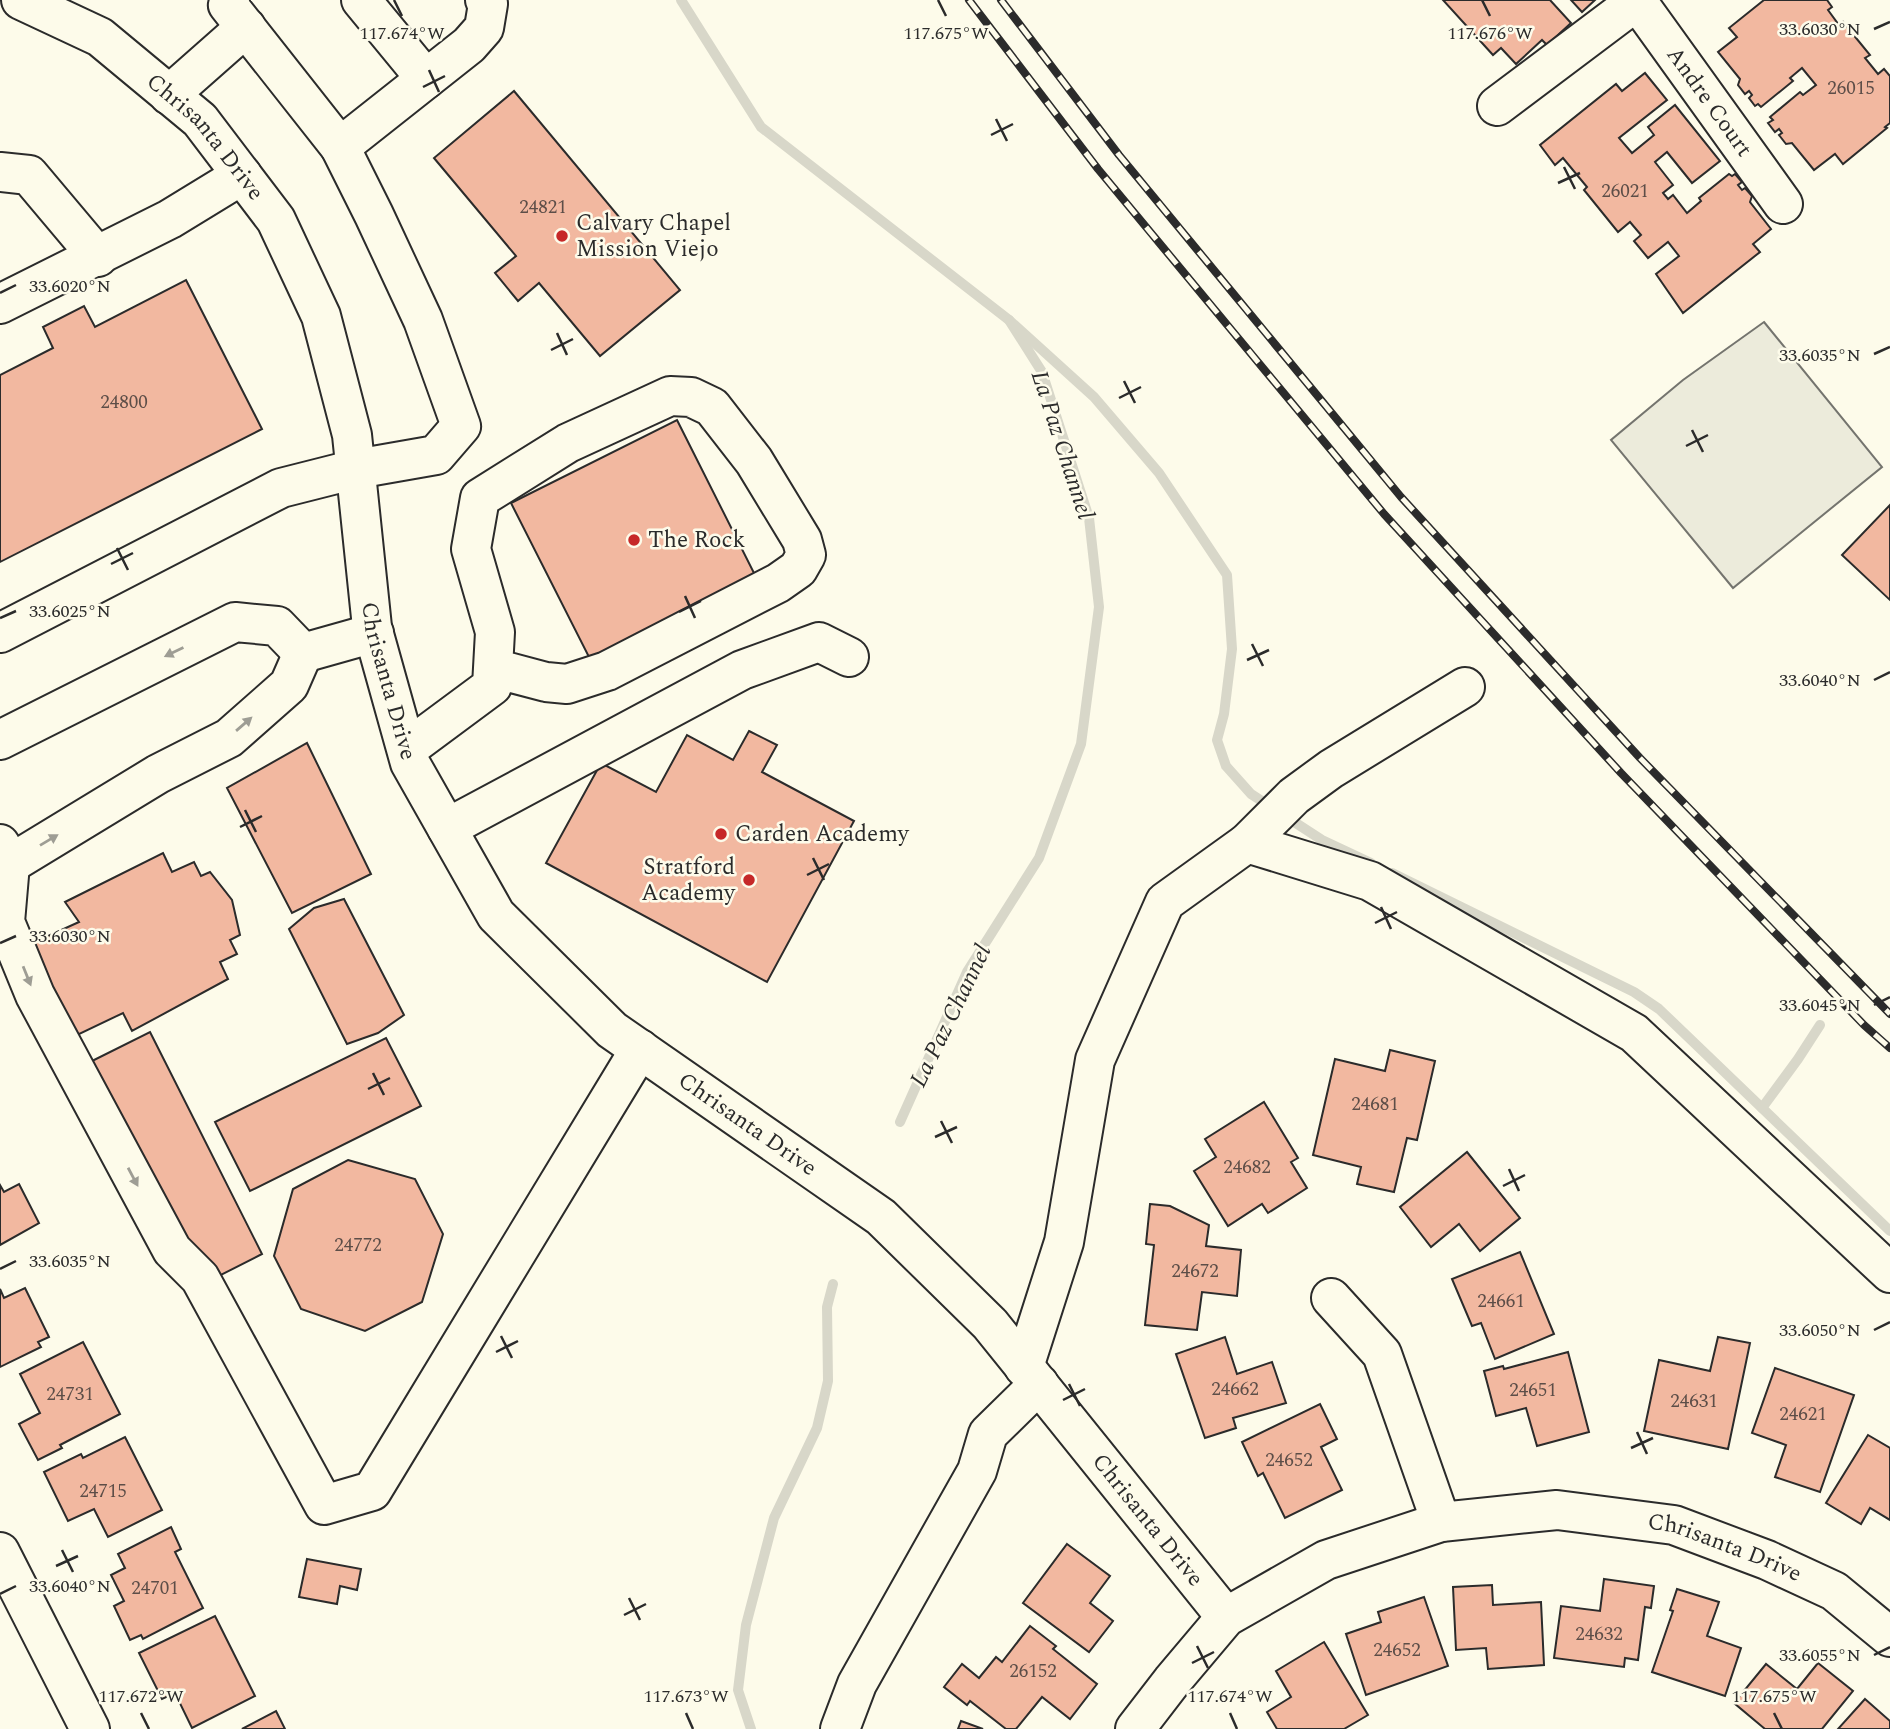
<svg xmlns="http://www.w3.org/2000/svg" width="1890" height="1729" font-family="Spectral,serif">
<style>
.green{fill:#ecebdb;stroke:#74746e;stroke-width:2}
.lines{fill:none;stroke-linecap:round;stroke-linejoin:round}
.stream{stroke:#d8d7c9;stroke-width:10}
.building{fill:#f2b8a0;stroke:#2b2b2b;stroke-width:2}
.minor-casing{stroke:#2b2b2b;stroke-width:42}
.minor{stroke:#fdfbea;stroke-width:38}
.rail-casing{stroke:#2b2b2b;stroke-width:8}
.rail{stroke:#fdfbea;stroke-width:5;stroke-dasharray:16;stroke-linecap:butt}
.oneway{fill:#9e9d94}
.ticks{fill:none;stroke:#2b2b2b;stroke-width:2.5}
.poi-dot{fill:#c62828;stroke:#fdfbea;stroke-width:2.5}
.labels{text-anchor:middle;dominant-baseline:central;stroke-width:5;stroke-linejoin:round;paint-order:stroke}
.number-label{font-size:19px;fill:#5d4e48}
.street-label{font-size:23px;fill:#2b2b2b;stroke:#fdfbea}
.poi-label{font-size:23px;fill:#2b2b2b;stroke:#fdfbea;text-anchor:start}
.water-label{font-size:24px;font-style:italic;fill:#2b2b2b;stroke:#fdfbea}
.ticks-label{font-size:18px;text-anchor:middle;fill:#2b2b2b;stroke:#fdfbea;stroke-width:5;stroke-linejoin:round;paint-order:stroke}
</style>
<rect width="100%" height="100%" fill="#fdfbea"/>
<polygon class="green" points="1764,322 1882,467 1733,588 1611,440 1683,380"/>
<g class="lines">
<g class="stream">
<polyline points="681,0 761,127 1009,320 1042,372 1089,518 1099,607 1081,744 1039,858 967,972 900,1122"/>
<polyline points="1009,320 1094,397 1159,473 1227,575 1232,649 1224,714 1217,740 1226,766 1251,794 1322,840 1371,863"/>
<polyline points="1392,873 1634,992 1659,1009 1890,1231"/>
<polyline points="1762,1108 1798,1059 1820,1025"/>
<polyline points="751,1729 738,1690 746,1625 774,1518 817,1428 828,1381 827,1307 833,1284"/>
</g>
</g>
<g class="building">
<polygon points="1443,0 1550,0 1571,23 1547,45 1542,40 1516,64 1501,48 1493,55"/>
<polygon points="1571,0 1595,0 1582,12"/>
<polygon points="1764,0 1827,0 1832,7 1828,10 1839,25 1843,22 1870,55 1865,58 1878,74 1884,69 1890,76 1890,123 1885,127 1887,128 1843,164 1835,154 1814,170 1792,143 1786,144 1779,135 1782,133 1779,129 1775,132 1768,123 1773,120 1770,117 1800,92 1803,95 1816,85 1802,68 1790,78 1793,81 1761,107 1758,104 1755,106 1749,98 1752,95 1749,91 1745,94 1738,85 1740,79 1718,52 1737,37 1729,28"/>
<polygon points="1645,73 1667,100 1619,138 1632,153 1654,135 1648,127 1675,105 1720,161 1692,183 1667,152 1655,162 1673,185 1663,193 1668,199 1673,195 1687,213 1701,201 1699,198 1729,174 1732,176 1735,174 1742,182 1738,185 1742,190 1745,188 1752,196 1750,202 1771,229 1753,244 1760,252 1683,313 1656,274 1679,256 1668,242 1648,258 1634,241 1641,235 1630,222 1618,232 1584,190 1587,187 1563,158 1555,165 1540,145 1616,84 1622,91"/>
<polygon points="514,91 680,290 600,356 539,283 518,301 495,273 516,256 434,158"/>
<polygon points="186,280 262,429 0,562 0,375 53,348 43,327 84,306 95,327"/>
<polygon points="677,420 756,577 591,661 511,503"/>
<polygon points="1890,505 1890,600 1842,555"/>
<polygon points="749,731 777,745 762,772 854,821 767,982 546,863 601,763 656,792 687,735 733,760"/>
<polygon points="307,743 371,874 292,913 227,788"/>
<polygon points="163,853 172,872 194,862 201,876 210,872 232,900 240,935 230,940 237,954 220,962 228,979 132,1031 123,1013 73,1037 26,946 79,922 65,902"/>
<polygon points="344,899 404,1015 378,1033 347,1044 289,929 314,908"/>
<polygon points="150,1032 262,1254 209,1281 90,1062"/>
<polygon points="386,1038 421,1106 250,1191 215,1122"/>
<polygon points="1390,1050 1435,1061 1417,1140 1407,1138 1394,1192 1357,1184 1361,1167 1313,1155 1335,1059 1385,1071"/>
<polygon points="1264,1102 1298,1158 1291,1162 1307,1188 1268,1213 1262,1204 1228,1226 1194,1171 1216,1157 1205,1139"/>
<polygon points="1467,1152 1520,1218 1480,1251 1459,1224 1431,1247 1400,1207"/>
<polygon points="348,1160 415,1179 443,1234 422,1302 365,1331 301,1309 274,1256 293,1189"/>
<polygon points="19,1184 39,1223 0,1245 0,1185 4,1192"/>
<polygon points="1150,1204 1170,1206 1209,1225 1206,1246 1241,1250 1237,1296 1202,1292 1197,1330 1145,1325 1154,1245 1146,1244"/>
<polygon points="1520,1252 1554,1334 1495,1359 1481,1323 1472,1326 1452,1279"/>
<polygon points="25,1288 49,1337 38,1342 41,1347 0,1367 0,1289 4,1298"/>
<polygon points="1225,1337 1237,1374 1272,1362 1286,1403 1233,1418 1236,1428 1205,1438 1176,1354"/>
<polygon points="1718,1337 1750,1343 1728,1449 1644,1431 1659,1360 1710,1371"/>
<polygon points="83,1342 120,1414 60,1445 62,1448 38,1460 19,1424 40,1413 20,1374"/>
<polygon points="1568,1352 1589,1432 1537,1446 1526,1408 1496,1416 1484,1371 1503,1366 1504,1369"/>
<polygon points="1775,1368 1854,1395 1820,1492 1775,1477 1786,1445 1752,1433"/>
<polygon points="1320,1404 1337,1439 1321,1447 1342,1490 1285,1518 1263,1473 1258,1476 1242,1442"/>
<polygon points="1868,1435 1890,1448 1890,1520 1870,1508 1861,1524 1826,1503"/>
<polygon points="125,1437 162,1510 108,1537 94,1509 68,1521 44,1472 81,1454 83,1458"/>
<polygon points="171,1527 181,1549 175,1552 203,1608 143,1639 141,1635 130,1640 114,1606 124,1601 111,1575 125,1568 118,1554"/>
<polygon points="1067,1544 1110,1576 1090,1603 1113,1621 1089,1652 1023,1603"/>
<polygon points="307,1559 361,1569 357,1590 340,1586 337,1604 299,1597"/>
<polygon points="1604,1579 1654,1586 1651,1608 1645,1607 1638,1660 1625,1658 1624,1667 1554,1658 1561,1606 1600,1611"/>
<polygon points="1492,1585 1493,1605 1541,1602 1544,1665 1488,1669 1486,1648 1456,1650 1453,1587"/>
<polygon points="1677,1589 1719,1602 1707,1636 1741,1648 1725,1696 1652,1672 1673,1611 1670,1610"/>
<polygon points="1424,1597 1448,1666 1366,1695 1346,1634 1381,1622 1378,1612"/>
<polygon points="215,1616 255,1696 192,1728 175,1693 162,1699 139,1653"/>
<polygon points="1030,1626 1056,1646 1053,1649 1097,1684 1070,1719 1042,1697 1016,1729 1006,1729 970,1701 967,1705 944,1687 962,1664 979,1678 996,1657 1002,1662"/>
<polygon points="1324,1642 1368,1715 1344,1729 1277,1729 1267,1712 1291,1697 1276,1671"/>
<polygon points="1818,1663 1853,1691 1822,1729 1765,1729 1734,1703 1766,1664 1797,1689"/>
<polygon points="1865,1699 1890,1721 1890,1729 1838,1729"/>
<polygon points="276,1711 285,1729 242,1729"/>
<polygon points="961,1721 983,1729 958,1729"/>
</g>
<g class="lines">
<g class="minor-casing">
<g id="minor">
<path id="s1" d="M21,0L100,37L200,120L276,220L321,316L352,435L372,627L410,763L496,915L612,1030L881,1217L990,1324L1226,1617"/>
<polyline points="230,0 228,5 340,147"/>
<polyline points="361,0 426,79"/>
<path id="s2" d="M1637,1L1783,204"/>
<polyline points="169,95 246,27"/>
<polyline points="1497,106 1638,0"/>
<polyline points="0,172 29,175 98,257"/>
<polyline points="0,304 170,219 242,175"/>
<polyline points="0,633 281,488 356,469 436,455 461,426 423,320 374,215 340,147 469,45 484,28 488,4 485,0"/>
<polyline points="0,740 235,622 277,626 303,653 374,633"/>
<polyline points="407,749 492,686 495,632 471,549 480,498 568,443 670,396 691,397 712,407 754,461 802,540 806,555 798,569 778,583 607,671 567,684 546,682 493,668"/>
<polyline points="447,828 742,670 819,642 849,657"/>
<polyline points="1247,843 1294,796 1331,769 1465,687"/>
<polyline points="0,844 10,864 158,774 229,738 289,685 303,653"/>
<polyline points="10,864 5,922 35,995 172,1250 200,1278 324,1505 372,1491 640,1049"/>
<polyline points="1331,1298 1382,1354 1441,1522"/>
<polyline points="1024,1367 1064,1242 1095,1060 1165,902 1247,843 1370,881 1634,1033 1890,1273"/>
<polyline points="0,1552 90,1729"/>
<polyline points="840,1729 857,1684 977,1471 988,1434 1039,1384"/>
<path id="s3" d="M1135,1729L1172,1681L1226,1617L1326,1560L1441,1522L1557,1510L1674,1525L1767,1560L1834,1591L1890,1637"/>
</g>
</g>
<use href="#minor" class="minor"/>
<g class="rail-casing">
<g id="rail">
<polyline points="969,0 1098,169 1384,514 1621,773 1864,1025 1890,1048"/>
<polyline points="1001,0 1119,155 1401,497 1640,758 1890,1014"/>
</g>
</g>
<use href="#rail" class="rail"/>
</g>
<defs><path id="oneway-solid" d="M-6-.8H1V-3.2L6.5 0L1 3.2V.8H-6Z" transform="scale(1.75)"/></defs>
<g class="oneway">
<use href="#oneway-solid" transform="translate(174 652) rotate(154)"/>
<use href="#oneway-solid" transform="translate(244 724) rotate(-41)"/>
<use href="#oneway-solid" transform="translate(49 840) rotate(-31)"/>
<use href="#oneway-solid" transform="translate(27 976) rotate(68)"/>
<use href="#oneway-solid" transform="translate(133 1177) rotate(62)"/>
</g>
<path class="ticks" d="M394,0L402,16M938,0L946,16M1482,0L1490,16M1874,29L1890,22M429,70L439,92M423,87L445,76M996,119L1007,141M991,135L1013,124M1564,167L1575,189M1558,183L1580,173M0,293L16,285M557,333L567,355M551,350L573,339M1874,354L1890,347M1124,381L1135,403M1119,398L1141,387M1692,430L1703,452M1686,446L1708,435M117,548L128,570M111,564L133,553M685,596L695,618M679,612L701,601M0,618L16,611M1252,644L1263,666M1247,660L1269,650M1874,680L1890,672M245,810L256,832M240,827L262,816M813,858L824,880M807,875L829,864M1381,907L1391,929M1375,923L1397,912M0,943L16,936M1874,1005L1890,997M373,1073L384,1095M368,1089L390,1078M941,1121L952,1143M935,1137L957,1127M1509,1169L1519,1191M1503,1186L1525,1175M0,1269L16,1261M1874,1330L1890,1322M501,1336L512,1358M496,1352L518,1341M1069,1384L1080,1406M1063,1400L1085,1389M1637,1432L1647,1454M1631,1448L1653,1438M62,1550L73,1572M56,1566L78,1556M0,1594L16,1586M629,1598L640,1620M624,1615L646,1604M1197,1646L1208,1668M1874,1655L1890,1647M1192,1663L1214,1652M141,1713L149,1729M686,1713L693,1729M1230,1713L1237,1729M1774,1713L1782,1729"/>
<g class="poi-dot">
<circle cx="562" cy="236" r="7"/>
<circle cx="634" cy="540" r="7"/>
<circle cx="721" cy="834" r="7"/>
<circle cx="749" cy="880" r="7"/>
</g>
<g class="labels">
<g class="number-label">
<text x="1851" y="88">26015</text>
<text x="1625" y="191">26021</text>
<text x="543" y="207">24821</text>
<text x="124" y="402">24800</text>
<text x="1375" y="1104">24681</text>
<text x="1247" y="1167">24682</text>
<text x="358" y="1245">24772</text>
<text x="1195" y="1271">24672</text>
<text x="1501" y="1301">24661</text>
<text x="1235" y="1389">24662</text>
<text x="1533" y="1390">24651</text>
<text x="70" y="1394">24731</text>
<text x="1694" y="1401">24631</text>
<text x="1803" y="1414">24621</text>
<text x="1289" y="1460">24652</text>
<text x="103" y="1491">24715</text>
<text x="155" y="1588">24701</text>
<text x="1599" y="1634">24632</text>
<text x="1397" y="1650">24652</text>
<text x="1033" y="1671">26152</text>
</g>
<g class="street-label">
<text stroke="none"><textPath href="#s2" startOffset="124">Andre Court</textPath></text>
<text stroke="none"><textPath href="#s1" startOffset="233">Chrisanta Drive</textPath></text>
<text stroke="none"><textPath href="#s1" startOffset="821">Chrisanta Drive</textPath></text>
<text stroke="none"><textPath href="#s1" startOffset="1409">Chrisanta Drive</textPath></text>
<text stroke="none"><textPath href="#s1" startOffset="1976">Chrisanta Drive</textPath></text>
<text stroke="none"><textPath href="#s3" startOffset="670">Chrisanta Drive</textPath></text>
</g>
<g class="poi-label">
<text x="576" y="223">Calvary Chapel<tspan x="576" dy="26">Mission Viejo</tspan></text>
<text x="648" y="540">The Rock</text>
<text x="735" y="834">Carden Academy</text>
<text x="735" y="867" text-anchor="end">Stratford<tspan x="735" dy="26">Academy</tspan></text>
</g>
<g class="water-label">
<text transform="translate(1062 445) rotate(72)">La Paz Channel</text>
<text transform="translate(951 1016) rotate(-64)">La Paz Channel</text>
</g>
</g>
<g class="ticks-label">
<text x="1820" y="35">33.6030°N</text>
<text x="1490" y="39">117.676°W</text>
<text x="402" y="39">117.674°W</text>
<text x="946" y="39">117.675°W</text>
<text x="70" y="292">33.6020°N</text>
<text x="1820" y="361">33.6035°N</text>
<text x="70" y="617">33.6025°N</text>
<text x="1820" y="686">33.6040°N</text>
<text x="70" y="942">33.6030°N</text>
<text x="1820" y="1011">33.6045°N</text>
<text x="70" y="1267">33.6035°N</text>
<text x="1820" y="1336">33.6050°N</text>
<text x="70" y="1592">33.6040°N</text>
<text x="1820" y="1661">33.6055°N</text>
<text x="141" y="1702">117.672°W</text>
<text x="686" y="1702">117.673°W</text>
<text x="1230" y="1702">117.674°W</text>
<text x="1774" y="1702">117.675°W</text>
</g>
</svg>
